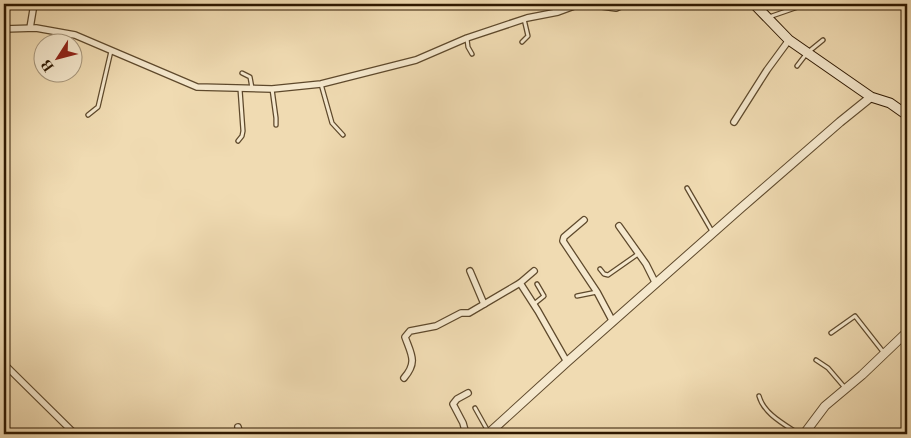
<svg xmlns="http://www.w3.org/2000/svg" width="911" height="438" font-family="'Libre Bodoni',serif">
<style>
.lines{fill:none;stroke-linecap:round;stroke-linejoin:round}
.service-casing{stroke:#5e492c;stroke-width:5.5}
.minor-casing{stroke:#5e492c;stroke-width:8}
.tertiary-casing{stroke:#5e492c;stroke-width:10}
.secondary-casing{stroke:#2e1800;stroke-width:11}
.service{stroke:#f5e8cd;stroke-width:3}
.minor{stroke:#f5e8cd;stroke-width:5.5}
.tertiary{stroke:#f5e8cd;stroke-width:8}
.secondary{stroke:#f5e8cd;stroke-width:9}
</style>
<rect width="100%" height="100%" fill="#f0dbb2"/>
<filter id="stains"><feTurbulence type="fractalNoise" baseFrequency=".004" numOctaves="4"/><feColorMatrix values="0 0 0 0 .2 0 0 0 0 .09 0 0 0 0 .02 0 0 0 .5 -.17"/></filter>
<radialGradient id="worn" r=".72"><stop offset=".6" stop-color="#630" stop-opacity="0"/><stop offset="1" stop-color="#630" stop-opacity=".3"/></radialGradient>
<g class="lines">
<g class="service-casing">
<g id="service">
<polyline points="769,17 798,7"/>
<polyline points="467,39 468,47 472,54"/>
<polyline points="522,42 528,36 524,19"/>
<polyline points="797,66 807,53 823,40"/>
<polyline points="242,73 250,77 252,88"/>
<polyline points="321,84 332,123 343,135"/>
<polyline points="272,89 276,118 276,125"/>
<polyline points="88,115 98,107 111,51"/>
<polyline points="238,141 242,136 243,131 240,89"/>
<polyline points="687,188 713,233"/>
<polyline points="600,269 604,274 608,275 638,254"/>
<polyline points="577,296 597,292"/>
<polyline points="534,304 544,296 537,284"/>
<polyline points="831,333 855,316 884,353"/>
<polyline points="816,360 828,368 846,389"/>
<path d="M759,396C764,414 784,424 799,434"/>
<polyline points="475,408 489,433"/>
</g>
</g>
<g class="minor-casing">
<g id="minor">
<polyline points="4,9 5,4"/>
<polyline points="30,28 34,4"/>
<polyline points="4,29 36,28 75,35 197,87 272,89 321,84 416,60 467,38 527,18 558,12 577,5 588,4 616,8 625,4"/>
<polyline points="734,122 767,70 789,40"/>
<polyline points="584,220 564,237 563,241 597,292 613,322"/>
<polyline points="619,226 646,264 656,284"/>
<polyline points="470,271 484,304"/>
<polyline points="520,283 534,271"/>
<polyline points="4,364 75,434"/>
<path d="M404,378C418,362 411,354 405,337L410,331L436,326L461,313H469L520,283L538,311L567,362"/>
<polyline points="238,427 240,434"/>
<polyline points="466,434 463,423 453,404 457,399 468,393"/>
</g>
</g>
<g class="tertiary-casing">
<g id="tertiary">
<polyline points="488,434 567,362 741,208 840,122 871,97"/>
<polyline points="804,434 825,406 862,375 907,332"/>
</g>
</g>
<g class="secondary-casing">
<polyline id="secondary" points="754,4 789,40 871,97 890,103 907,115"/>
</g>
<use href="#service" class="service"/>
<use href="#minor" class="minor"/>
<use href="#tertiary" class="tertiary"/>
<use href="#secondary" class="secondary"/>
</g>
<rect width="911" height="438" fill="none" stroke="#f0dbb2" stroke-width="20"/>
<rect x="5" y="5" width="901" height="428" fill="none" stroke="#2e1800" stroke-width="2.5"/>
<rect x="10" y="10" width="891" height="418" fill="none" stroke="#2e1800"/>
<g transform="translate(58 58) rotate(234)"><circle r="24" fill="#f5e8cd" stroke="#a5957b"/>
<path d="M0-4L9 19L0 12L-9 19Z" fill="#8f2418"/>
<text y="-8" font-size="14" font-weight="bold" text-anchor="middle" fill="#2e1800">B</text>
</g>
<rect width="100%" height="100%" filter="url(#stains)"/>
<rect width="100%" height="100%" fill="url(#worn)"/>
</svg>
